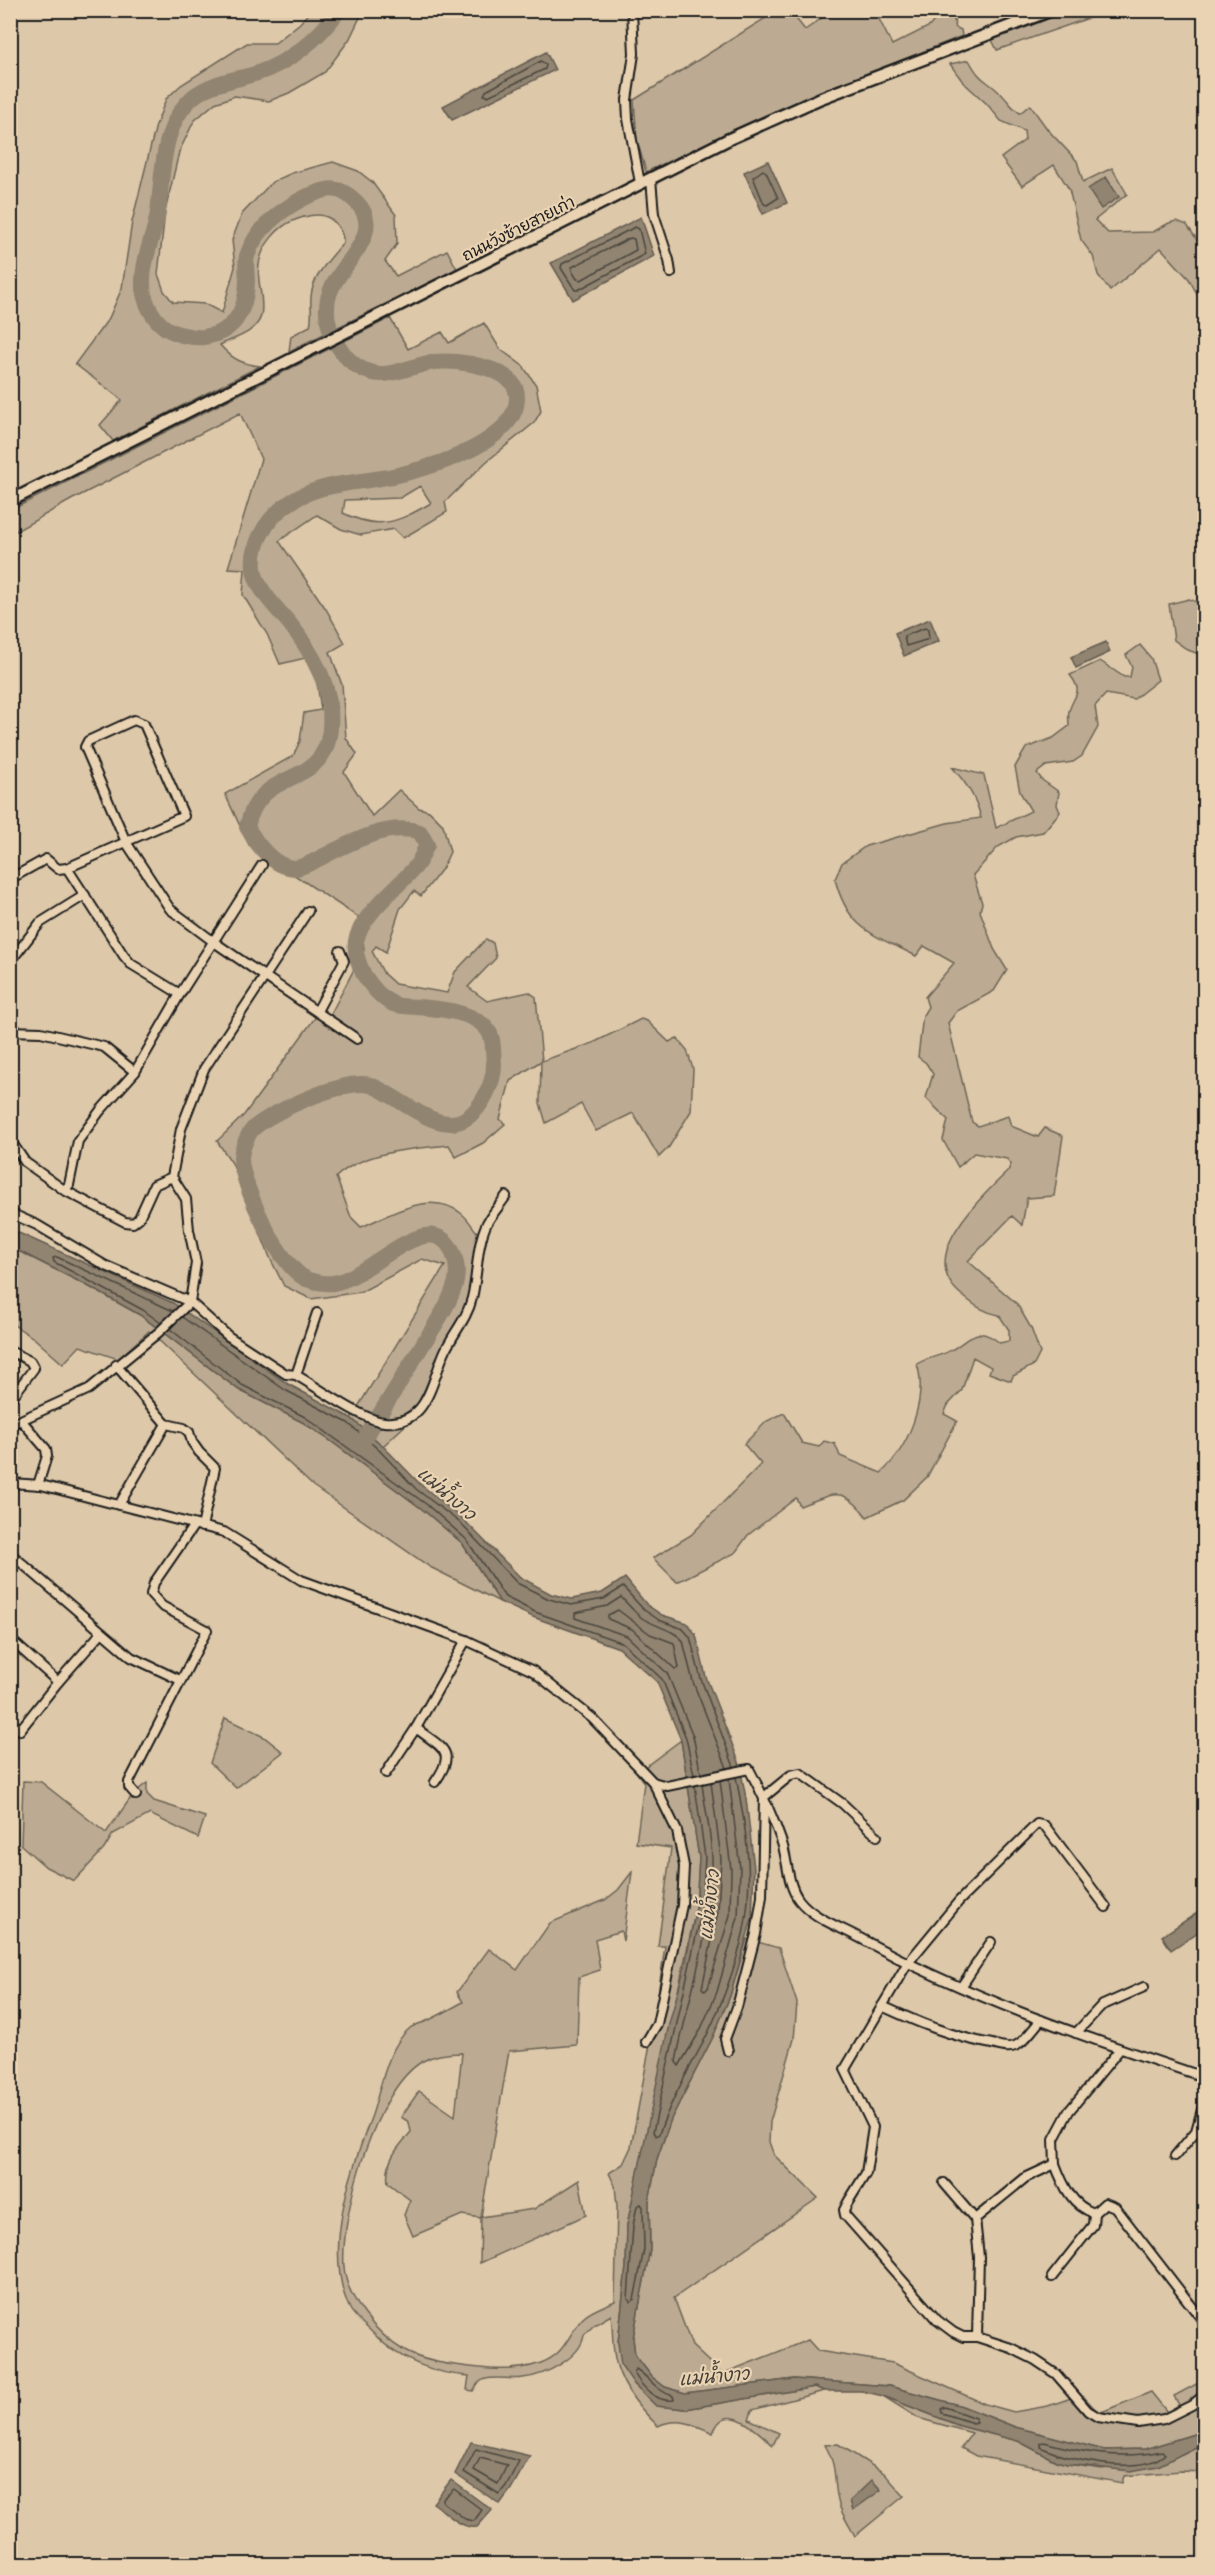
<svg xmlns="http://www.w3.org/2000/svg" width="1215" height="2575" font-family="Delius,'Playpen Sans Thai',sans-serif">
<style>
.green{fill:#bcab92;stroke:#6c6457;stroke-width:1.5;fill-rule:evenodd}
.water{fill:#918471;stroke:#625a4f;stroke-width:1.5}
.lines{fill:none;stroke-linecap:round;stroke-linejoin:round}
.shore{stroke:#4b463e;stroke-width:1.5}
.river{stroke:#918471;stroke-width:16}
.street-casing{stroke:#1c1c1c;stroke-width:12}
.secondary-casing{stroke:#1c1c1c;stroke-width:15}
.street{stroke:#e9d3b2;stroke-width:8}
.secondary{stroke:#e9d3b2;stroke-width:10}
.labels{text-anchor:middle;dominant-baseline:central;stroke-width:4.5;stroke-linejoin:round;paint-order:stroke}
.street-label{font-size:16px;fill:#1c1c1c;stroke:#e9d3b2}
.water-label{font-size:18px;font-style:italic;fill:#45403a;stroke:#e9d3b2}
</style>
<rect width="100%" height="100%" fill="#ddc8a9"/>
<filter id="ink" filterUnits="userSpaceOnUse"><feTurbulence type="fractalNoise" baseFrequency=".0167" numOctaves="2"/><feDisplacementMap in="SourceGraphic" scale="12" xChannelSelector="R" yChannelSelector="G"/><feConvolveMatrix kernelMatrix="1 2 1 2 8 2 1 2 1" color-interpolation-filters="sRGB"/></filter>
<g filter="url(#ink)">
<g class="green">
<path d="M311,10L363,11L349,40L325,72L289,93L269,101L235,96L215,103L194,121L179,152L165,212L158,274L164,291L173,302L205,304L222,313L235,267L232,240L242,214L272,182L292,173L333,162L358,171L372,182L396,215L397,244L385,261L396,276L447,250L457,269L289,351L291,336L310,326C313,315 310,307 311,297C312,276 331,258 343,243C344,233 336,221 327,217C318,213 304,216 295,220C278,226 261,246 259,265C256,282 265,299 261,316C256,333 234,338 220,345C232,359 242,364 260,366L113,441L100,425L122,400L75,364L109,318L122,288L132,222L156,125L166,99L181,85L247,43H275L300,23Z"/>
<polygon points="1071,10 1109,11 997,50 992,40"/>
<polygon points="777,11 790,11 805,30 832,11 875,11 892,45 930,26 939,14 938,11 953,11 955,27 961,30 962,36 768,114 646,172 637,140 634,100"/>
<path d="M969,60C981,82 983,77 999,92C1008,99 1009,106 1020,113L1030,105L1048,130L1077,161L1083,182L1112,168L1127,194L1095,220L1108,233L1153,232L1169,223L1177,221L1187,225L1204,250V307L1189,279L1161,248L1110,291L1098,275L1093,256L1081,240L1069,189L1054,165L1022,186L1001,158L1025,140L1024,131L1001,121L987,104L963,82L950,64Z"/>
<path d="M390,318L408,349L442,332L449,343L484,323L500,349L523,366L536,385L541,411L534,423L486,462L445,502L447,512L403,538L394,529L361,535L341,529L317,515L279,541L326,609L345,643L330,652L342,685L346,738L357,754L344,772L372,816L399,790L419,808L429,811L443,825L450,852L442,869L421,896L414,891L400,909L386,952L376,946L372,951L384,974L395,984L447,993L455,972L486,939L493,943L496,958L468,987L487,1001L529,992L536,997L542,1061L593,1043L641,1019L647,1021L669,1042L677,1038L687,1050L693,1069L691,1111L669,1147L659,1157L633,1113L596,1131L581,1104L546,1123L540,1103L541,1061L510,1081L500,1119L505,1124L483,1143L456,1157L449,1145C413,1149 364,1151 336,1177L351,1217L361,1227C392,1214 431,1189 462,1214C472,1222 474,1234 487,1239L478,1273L474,1308L466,1325L450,1348L431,1401L383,1446L351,1418L445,1266L422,1259L361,1292L311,1299L284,1286L271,1260L232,1163L217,1141L244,1115L317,1015L327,1021L364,950L361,919L249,845L225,794L293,756L300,741L304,713L321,710L317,683L305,658L280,664L267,634L243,595L245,569L228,568L261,459L240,413L71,500L11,534V510ZM420,486L431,503C398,522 379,531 343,513L345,500L400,498Z"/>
<polygon points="1189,599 1204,605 1204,656 1188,650 1174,640 1169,604"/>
<path d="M1140,645L1151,658L1158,680L1134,699L1106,694L1095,706L1098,727L1082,756L1073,762L1046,766L1037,773L1042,780L1059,792L1057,805L1060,812L1043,832L1016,837L998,847L973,875L982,903L980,911L994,949L1007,970L994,991L957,1011L948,1023L972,1122L978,1126L1008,1116L1011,1126L1038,1137L1045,1128L1063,1136L1054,1196L1027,1198L1022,1225L1012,1216L968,1261L1017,1304L1031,1328L1040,1353L1034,1365L1013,1376L1011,1381L989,1373L991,1367L973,1357L962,1390L948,1405L944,1414L957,1421L927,1477L903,1500L867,1517C841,1484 834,1494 800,1506L796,1498L748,1535L735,1553L677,1582L653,1558L691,1535L761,1464L744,1444L767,1421L784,1413L802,1443L819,1447L824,1441L835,1444L840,1456L881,1473C908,1449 928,1399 917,1364C928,1357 943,1356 953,1349C971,1338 977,1324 1000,1343L1009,1341V1330L999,1315C984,1312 975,1306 963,1296C913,1258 980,1199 1008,1171L1011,1164L1007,1159L974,1153L958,1167L943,1140L948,1120L926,1098L933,1074L926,1063L918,1057L923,1015L928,1007L925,997L954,963L924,946L916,956C873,934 848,930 835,879L842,863L866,846L947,823L981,818C976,797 966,783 952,767L984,775L996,828L1031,811L1020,792L1015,767L1026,748L1053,738L1069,726C1069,722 1068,715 1069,711C1074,694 1084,693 1070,675L1100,661L1124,677H1130L1132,667L1126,655Z"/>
<polygon points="10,1247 86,1285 140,1315 239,1390 302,1422 332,1442 422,1509 462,1543 500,1602 430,1567 313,1486 149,1331 118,1359 80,1346 63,1364 35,1339 11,1323"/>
<polygon points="225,1718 264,1737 283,1752 236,1788 210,1763"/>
<path d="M681,1740L699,1858L696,1908L627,2225L626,2267L618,2343L634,2384L657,2406L686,2409L815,2387L824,2391L752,2410L749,2419L779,2433L773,2445C757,2431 726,2398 713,2433C694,2424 678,2417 658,2426C639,2408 620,2384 615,2358C612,2344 613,2329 611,2315L594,2325L584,2335C581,2358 544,2376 523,2378C511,2380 497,2376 486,2379C479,2380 476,2386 473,2391L467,2390L469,2376C436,2374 398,2360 375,2335C367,2327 355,2318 350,2309C322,2251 351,2170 372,2115C381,2088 387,2047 410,2028C416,2024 424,2023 431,2019C442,2014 452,2008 463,2002L457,1992L489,1949L517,1970L550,1923L605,1900L618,1890L632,1872L623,1941L621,1931L595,1939L600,1970L579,1977L577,2045L509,2051L481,2217L534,2209L579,2180L586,2215L480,2263L481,2218L462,2215L413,2236L404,2215L410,2200L388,2183C385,2161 397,2148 411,2132L409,2122L401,2117L419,2091L455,2116L462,2053C448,2053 435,2054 423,2061C375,2088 340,2215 344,2267C346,2298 378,2335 403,2350C418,2359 439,2363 455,2365C483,2369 513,2373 541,2363C566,2354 568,2334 583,2318C591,2310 605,2306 615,2301L617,2207L615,2186L609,2173L623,2164L631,2147L650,2044L642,2039L654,2022L665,1946H658L671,1848L636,1843L644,1783L637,1773Z"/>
<polygon points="23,1781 41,1782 106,1833 134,1793 147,1783 147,1794 154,1801 205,1817 198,1838 150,1814 113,1834 104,1849 74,1881 46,1867 21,1845"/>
<polygon points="747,1939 779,1948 797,2003 794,2039 770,2122 769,2142 774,2155 818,2198 674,2298 692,2346 722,2374 808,2340 818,2351 893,2363 985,2404 1014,2412 1048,2406 1071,2398 1084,2397 1099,2413 1151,2392 1167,2412 1179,2405 1174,2396 1204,2380 1204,2431 1145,2449 1104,2450 1015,2427 962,2406 889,2386 794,2379 685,2393 665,2387 652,2377 635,2355 633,2338 650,2249 649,2201 657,2159 671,2119 713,2037 730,1996"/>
<polygon points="883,2396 960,2426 1018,2441 1056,2461 1067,2464 1102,2469 1182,2454 1204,2443 1204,2472 1180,2471 1124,2476 1122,2483 976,2456 961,2448 972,2433 918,2418"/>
<path d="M838,2444L884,2473L904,2496L855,2536C849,2525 841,2514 838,2501C833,2478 838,2468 825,2445Z"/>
</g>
<g class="water">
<polygon points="546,52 555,70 452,120 443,106"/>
<polygon points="768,161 787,203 763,214 744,172"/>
<polygon points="1106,177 1119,197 1101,209 1088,189"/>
<polygon points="641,217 654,256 573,300 551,263"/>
<polygon points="930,619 939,641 904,656 895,633"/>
<polygon points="1106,642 1110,652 1076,668 1071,657"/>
<polygon points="10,1229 173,1303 288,1384 351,1418 383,1446 420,1484 462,1518 520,1577 551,1594 572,1599 602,1593 625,1578 647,1605 662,1615 687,1623 696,1635 706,1677 739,1762 746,1798 754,1868 752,1919 730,1996 713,2037 671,2119 657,2159 649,2201 650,2249 633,2338 635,2355 652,2377 665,2387 685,2393 794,2379 889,2386 962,2406 1015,2427 1104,2450 1145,2449 1204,2431 1204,2443 1158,2466 1131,2471 1067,2464 1056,2461 1018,2441 960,2426 883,2396 862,2391 824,2391 815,2387 685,2409 656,2406 634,2384 621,2365 618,2343 626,2267 627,2225 669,2024 685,1966 696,1908 699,1858 681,1740 657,1682 619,1648 533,1617 500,1602 462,1543 422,1509 332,1442 302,1422 239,1390 140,1315 86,1285 11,1247"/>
<polygon points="1203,1909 1204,1928 1171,1950 1162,1936"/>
<polygon points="471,2442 530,2456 511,2489 500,2504 455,2474"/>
<path d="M451,2480L492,2510L477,2527C461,2530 445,2511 433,2503Z"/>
<polygon points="872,2480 881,2490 853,2510 850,2501"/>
</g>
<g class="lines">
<g class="shore">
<polygon points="541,61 546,65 545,69 488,96 484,95 486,91"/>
<polygon points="763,170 766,172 778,198 767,205 764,204 753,177"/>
<polygon points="635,227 639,229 645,254 578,290 575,290 561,268 562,264"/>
<polygon points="630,238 634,239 636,250 581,280 577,279 572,271 572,267"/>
<polygon points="925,628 928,630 929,639 906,646 904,636"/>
<polyline points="182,1317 285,1390 348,1423 379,1450 416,1489 459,1522 517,1583 549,1599 571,1605 604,1599 623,1587 644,1610 659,1620 683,1629 690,1637 701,1679 734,1767"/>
<polyline points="161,1323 143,1310 54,1262 53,1258 57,1257 173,1311"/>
<polyline points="170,1329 242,1385 305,1417 426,1504 466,1539 505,1597 535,1612 623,1643 662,1679 686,1738 694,1775"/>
<polygon points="618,1610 650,1634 674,1643 679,1668 675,1669 632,1629 608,1619 608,1615"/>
<path d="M701,1774L693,1736L667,1673L627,1636L575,1618V1613L607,1606L621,1597C628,1604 634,1612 642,1618C654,1626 675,1630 683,1641L693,1682L727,1768"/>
<polyline points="711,1782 721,1859 718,1911 702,1988 705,1991 708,1988 730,1915 731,1869 720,1780"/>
<path d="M702,1784C705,1808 711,1833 712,1858C714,1928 688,1995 676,2062L679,2066L700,2031L717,1992L738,1917L740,1868L729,1779"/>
<path d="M695,1786L705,1857L702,1909L653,2132L656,2136L659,2134C671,2099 690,2068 707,2035C722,2004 741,1953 746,1918C753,1872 745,1822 736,1777"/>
<polygon points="641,2204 643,2207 644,2249 634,2300 631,2302 628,2299 633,2226 637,2206"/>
<path d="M636,2369C650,2378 656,2391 673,2396L674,2400C656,2403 642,2387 634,2373Z"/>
<polygon points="945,2407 975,2418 977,2422 973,2423 942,2413 941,2409"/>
<path d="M1044,2442C1084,2453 1121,2460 1162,2451L1165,2454C1142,2476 1067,2461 1041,2447V2443Z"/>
<polygon points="476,2449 519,2461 506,2486 499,2494 464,2472"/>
<polygon points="480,2458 507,2465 498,2484 474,2470"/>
<polygon points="454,2489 482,2510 474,2521 465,2519 443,2502 443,2499"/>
</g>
<path class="river" d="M339,10C318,39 292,61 258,73C236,80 211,82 193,97C161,125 163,174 158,212C155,234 143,257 143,280C142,297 150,315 163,326C173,334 191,338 204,337C234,333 246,311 247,282C247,274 245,264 247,256C256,228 283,208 308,196C323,190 334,185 348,195C394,228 341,261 330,292C317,326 347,376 384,374C402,372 418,364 435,362C457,359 516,367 517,396C519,440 436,466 402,474C363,484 319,480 285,506C265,521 249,548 255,574C260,593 278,609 290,624C309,648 327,678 330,709C337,797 261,758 247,827C256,843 273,867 294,868C303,868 316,860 324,856C351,842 389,822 420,832L427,845C423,852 421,860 416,866C398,888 362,913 356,941C354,952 359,965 364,975C371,986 381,998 393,1004C400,1007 410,1006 417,1007C440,1009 481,1011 491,1036C494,1045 493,1056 494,1065C494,1083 482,1107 468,1117C439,1139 398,1094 370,1085C346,1078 273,1111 255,1127C248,1132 241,1150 241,1159C242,1187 281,1271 309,1280C315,1282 327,1284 333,1283C363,1279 407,1230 435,1236C453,1240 459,1265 456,1281C450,1305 432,1329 420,1349C400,1382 380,1414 360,1446"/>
<g class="street-casing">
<g id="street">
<polyline points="632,10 634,54 627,100 628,119 640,183"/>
<polyline points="651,179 654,214 669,260 671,273"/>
<polyline points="67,868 124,956 131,964 180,994"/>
<polyline points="10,879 46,859 58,869 67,868 126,842 132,839 184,816 144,724 134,720 88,741 85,747 126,842 170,909 214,942 357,1039"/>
<polyline points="10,962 40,923 85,895"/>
<polyline points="317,1011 344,961 340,951"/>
<polyline points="10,1031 41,1032 104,1047 135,1072"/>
<polyline points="10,1140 25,1162 64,1190 125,1222 133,1223 139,1218 154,1185 172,1177"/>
<polyline points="64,1190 69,1185 78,1141 100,1111 135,1072 180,994 262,865"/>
<path d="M10,1213L37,1225L104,1265L190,1302L228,1336L286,1374L296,1375C317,1387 363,1420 384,1422C428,1426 431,1382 445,1351C454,1332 467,1319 472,1298C478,1274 476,1246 487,1223C492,1214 500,1205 506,1196"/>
<polyline points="10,1351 30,1361 34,1368 10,1400"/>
<polyline points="116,1365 166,1424"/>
<polyline points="296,1375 317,1313"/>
<polyline points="22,1421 46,1449 47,1456 38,1485"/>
<polyline points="10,1425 89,1389 159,1332 190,1302 196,1263 189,1230 186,1199 172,1177 181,1129 204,1069 308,911"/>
<path d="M10,1483L41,1485L224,1532L301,1580L466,1640L533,1671L592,1718L653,1782L667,1786L749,1769C762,1793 773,1817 782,1843C788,1861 787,1884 799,1900C813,1918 840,1927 860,1938C969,1998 1087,2038 1204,2077"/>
<polyline points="119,1505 166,1424 184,1428 189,1432 192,1442 199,1452 215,1468 202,1527"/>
<polyline points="10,1553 131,1657 180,1680"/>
<polyline points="10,1639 58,1682"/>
<polyline points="10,1721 20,1730 58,1682 101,1633"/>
<path d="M416,1728C441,1748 458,1750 435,1782"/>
<polyline points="386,1773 416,1728 466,1640"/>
<polyline points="136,1795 129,1787 129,1782 207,1630 162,1606 151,1594 154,1583 194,1525"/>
<polyline points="1106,1907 1045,1826 1037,1824 959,1901 907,1964 845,2069 873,2127 866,2173 848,2202 844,2210 845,2215 937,2320 953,2332 963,2337 977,2337 1011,2348 1035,2360 1056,2374 1088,2411 1098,2417 1138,2423 1164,2419 1192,2405 1204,2395"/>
<polyline points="961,1987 991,1942"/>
<path d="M882,2006C919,2023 953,2037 992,2044C999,2046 1008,2049 1015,2046C1025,2042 1034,2027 1041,2020"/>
<polyline points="1076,2033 1101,2006 1144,1987"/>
<polyline points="646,2042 657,2024 682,1905 684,1866 677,1831 653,1782"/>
<polyline points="728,2051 725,2039 737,2007 756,1934 762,1896 764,1797 791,1775 800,1773 843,1804 877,1836"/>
<polyline points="1175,2156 1196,2131 1204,2102"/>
<polyline points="1055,2164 1054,2139 1069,2111 1120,2049"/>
<polyline points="944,2183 975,2219 979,2257 977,2337"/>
<path d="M975,2219L1025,2178L1055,2164C1063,2185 1072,2206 1094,2213L1105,2203L1115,2207L1204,2322"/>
<polyline points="1052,2277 1093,2225 1094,2213"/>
</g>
</g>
<g class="secondary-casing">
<polyline id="secondary" points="10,501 729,139 821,98 1052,10"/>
</g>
<use href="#street" class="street"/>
<use href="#secondary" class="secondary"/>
</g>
</g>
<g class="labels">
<g class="street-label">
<text transform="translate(518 228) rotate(-27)">ถนนวังซ้ายสายเก่า</text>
</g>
<g class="water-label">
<text transform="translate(447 1493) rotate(41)">แม่น้ำงาว</text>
<text transform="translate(709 1905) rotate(-84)">แม่น้ำงาว</text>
<text transform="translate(714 2376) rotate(-5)">แม่น้ำงาว</text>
</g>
</g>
<rect width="1215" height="2575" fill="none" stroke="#e9d3b2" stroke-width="36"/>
<rect x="18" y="18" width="1179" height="2539" fill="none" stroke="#1c1c1c" stroke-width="2" filter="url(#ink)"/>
</svg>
